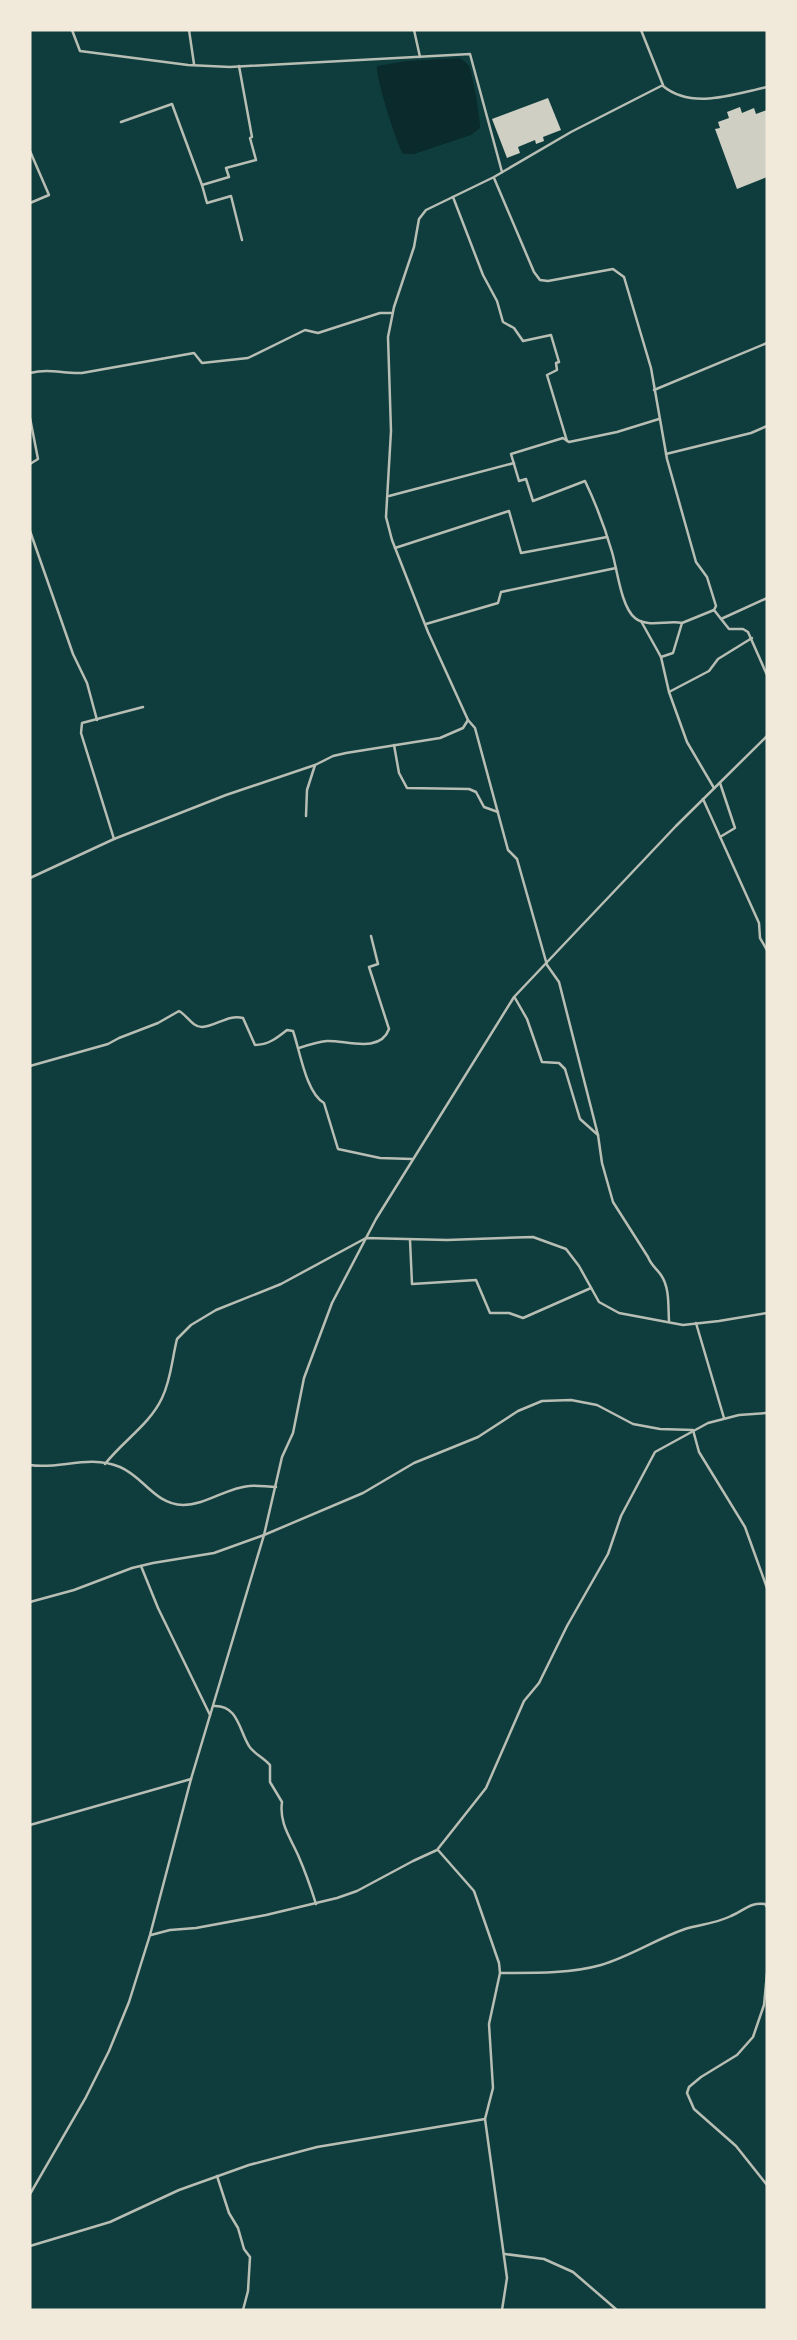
<svg xmlns="http://www.w3.org/2000/svg" width="797" height="2340" font-family="Mulish,sans-serif">
<style>
.water{fill:#0a2a2b}
.building{fill:#cfcfc3}
.lines{fill:none;stroke-linecap:round;stroke-linejoin:round}
.minor{stroke:#b8beb3;stroke-width:2.5}
</style>
<rect width="100%" height="100%" fill="#0f3d3e"/>
<path class="water" d="M460,58C463,60 468,64 469,66C472,71 481,122 480,128L471,135L414,154H403C396,142 375,75 377,66L407,61Z"/>
<g class="building">
<polygon points="548,98 561,130 543,137 544,141 536,144 535,140 518,147 520,153 507,158 492,119"/>
<polygon points="740,107 742,113 754,108 756,114 767,110 767,177 737,189 715,129 720,128 718,122 729,118 727,112"/>
</g>
<g class="lines">
<g class="minor">
<polyline points="72,30 80,51 188,65 230,67 470,54 502,172"/>
<polyline points="189,30 194,64"/>
<polyline points="414,30 420,57"/>
<path d="M663,86C692,110 734,94 767,87"/>
<polyline points="121,122 172,104 202,185 229,177 226,168 256,160 250,138 252,137 239,66"/>
<polyline points="30,151 49,195 30,203"/>
<polyline points="494,178 534,272 540,280 548,281 613,269 624,277 651,368 667,459 696,562 707,577 716,606 714,610 682,623 673,653 661,657 669,692 687,742 714,788"/>
<polyline points="202,185 207,203 231,196 242,240"/>
<polyline points="453,197 483,275 497,301 503,322 514,328 523,341 551,335 559,362 556,363 557,370 547,375 567,441"/>
<path d="M30,373C50,368 63,374 82,373L194,353L202,363L248,358L305,330L318,333L380,313H392"/>
<polyline points="654,390 767,343"/>
<polyline points="30,418 38,459 30,464"/>
<path d="M659,419L617,432L569,442L563,438L511,454L519,481L526,479L533,501L585,481C596,504 605,528 612,552C617,568 621,607 635,618C647,628 668,620 682,623"/>
<polyline points="666,454 751,433 767,426"/>
<polyline points="389,496 514,463"/>
<polyline points="30,531 73,654 87,683 97,720"/>
<polyline points="395,548 509,511 521,553 607,537"/>
<polyline points="714,610 729,629 743,629 748,632 767,675"/>
<polyline points="721,619 767,598"/>
<polyline points="641,621 661,657"/>
<polyline points="426,624 498,603 501,592 616,568"/>
<polyline points="669,692 709,671 718,659 752,638"/>
<polyline points="394,745 399,773 407,788 469,789 476,792 484,807 498,812"/>
<polyline points="720,783 735,828 720,837"/>
<polyline points="703,799 759,923 760,938 767,950"/>
<polyline points="306,816 307,790 315,765 333,756 346,753 440,738 463,728 468,720"/>
<polyline points="114,839 81,733 82,723 143,707"/>
<polyline points="30,878 114,839 226,795 315,765"/>
<path d="M515,998L527,1019L542,1062L559,1063L565,1069L580,1119L598,1135L602,1163L613,1202L648,1257C651,1265 656,1268 661,1275C670,1288 668,1307 669,1321"/>
<path d="M299,1048C308,1045 317,1042 327,1041C345,1040 380,1054 389,1029L369,967L378,964L371,936"/>
<path d="M30,1066L108,1044L119,1038L158,1023L179,1011C187,1015 192,1027 202,1027C217,1026 228,1014 243,1018L255,1045C268,1045 277,1038 287,1030L293,1031C300,1051 306,1093 324,1103L338,1149L380,1158L412,1159"/>
<polyline points="598,1135 559,982 547,965 517,859 508,850 475,728 468,720 428,632 392,540 386,517 391,431 388,337 394,307 414,247 419,219 426,210 494,177 571,132 663,85 641,30"/>
<polyline points="410,1240 412,1284 476,1280 490,1313 509,1313 523,1318 591,1288"/>
<polyline points="696,1323 724,1418"/>
<path d="M105,1464C123,1441 150,1424 162,1398C171,1380 172,1359 177,1339L191,1325L216,1310L281,1284L366,1238L447,1240L533,1237L566,1249L579,1266L599,1302L619,1313L683,1325L719,1321L767,1313"/>
<path d="M30,1465C59,1470 88,1454 120,1467C144,1477 154,1504 183,1505C206,1505 226,1488 249,1486C258,1485 267,1487 276,1487"/>
<polyline points="141,1566 158,1608 210,1715"/>
<polyline points="30,1602 74,1590 132,1568 153,1563 214,1553 264,1535 363,1493 414,1463 478,1437 518,1411 542,1401 571,1400 597,1405 633,1424 660,1429 693,1430 699,1452 745,1527 767,1588"/>
<path d="M214,1706C238,1705 239,1730 249,1746C253,1753 264,1758 270,1765V1782L282,1802C279,1823 290,1837 298,1855C305,1871 311,1888 316,1904"/>
<polyline points="30,1825 191,1779"/>
<polyline points="438,1850 474,1891 499,1963 500,1973 489,2024 493,2088 485,2119 507,2278 502,2310"/>
<polyline points="151,1935 170,1930 196,1928 266,1915 337,1898 357,1891 413,1861 437,1850 486,1788 524,1701 539,1683 567,1626 608,1554 621,1516 655,1452 708,1423 739,1415 767,1413"/>
<path d="M500,1973C532,1973 569,1974 601,1965C631,1956 656,1939 685,1929C700,1924 715,1924 731,1916C745,1910 750,1902 765,1904L767,1907"/>
<polyline points="767,1973 764,2005 753,2037 737,2055 701,2077 689,2087 687,2093 694,2109 736,2146 767,2185"/>
<polyline points="217,2176 229,2213 238,2228 244,2249 250,2257 248,2291 243,2310"/>
<polyline points="30,2194 86,2097 109,2051 129,2002 150,1935 191,1779 264,1535 282,1457 293,1433 304,1378 332,1303 376,1219 514,997 676,826 767,736"/>
<polyline points="30,2246 110,2222 179,2190 249,2165 317,2147 485,2119"/>
<polyline points="505,2254 544,2259 573,2272 617,2310"/>
</g>
</g>
<rect width="797" height="2340" fill="none" stroke="#f1e9da" stroke-width="63"/>
</svg>
